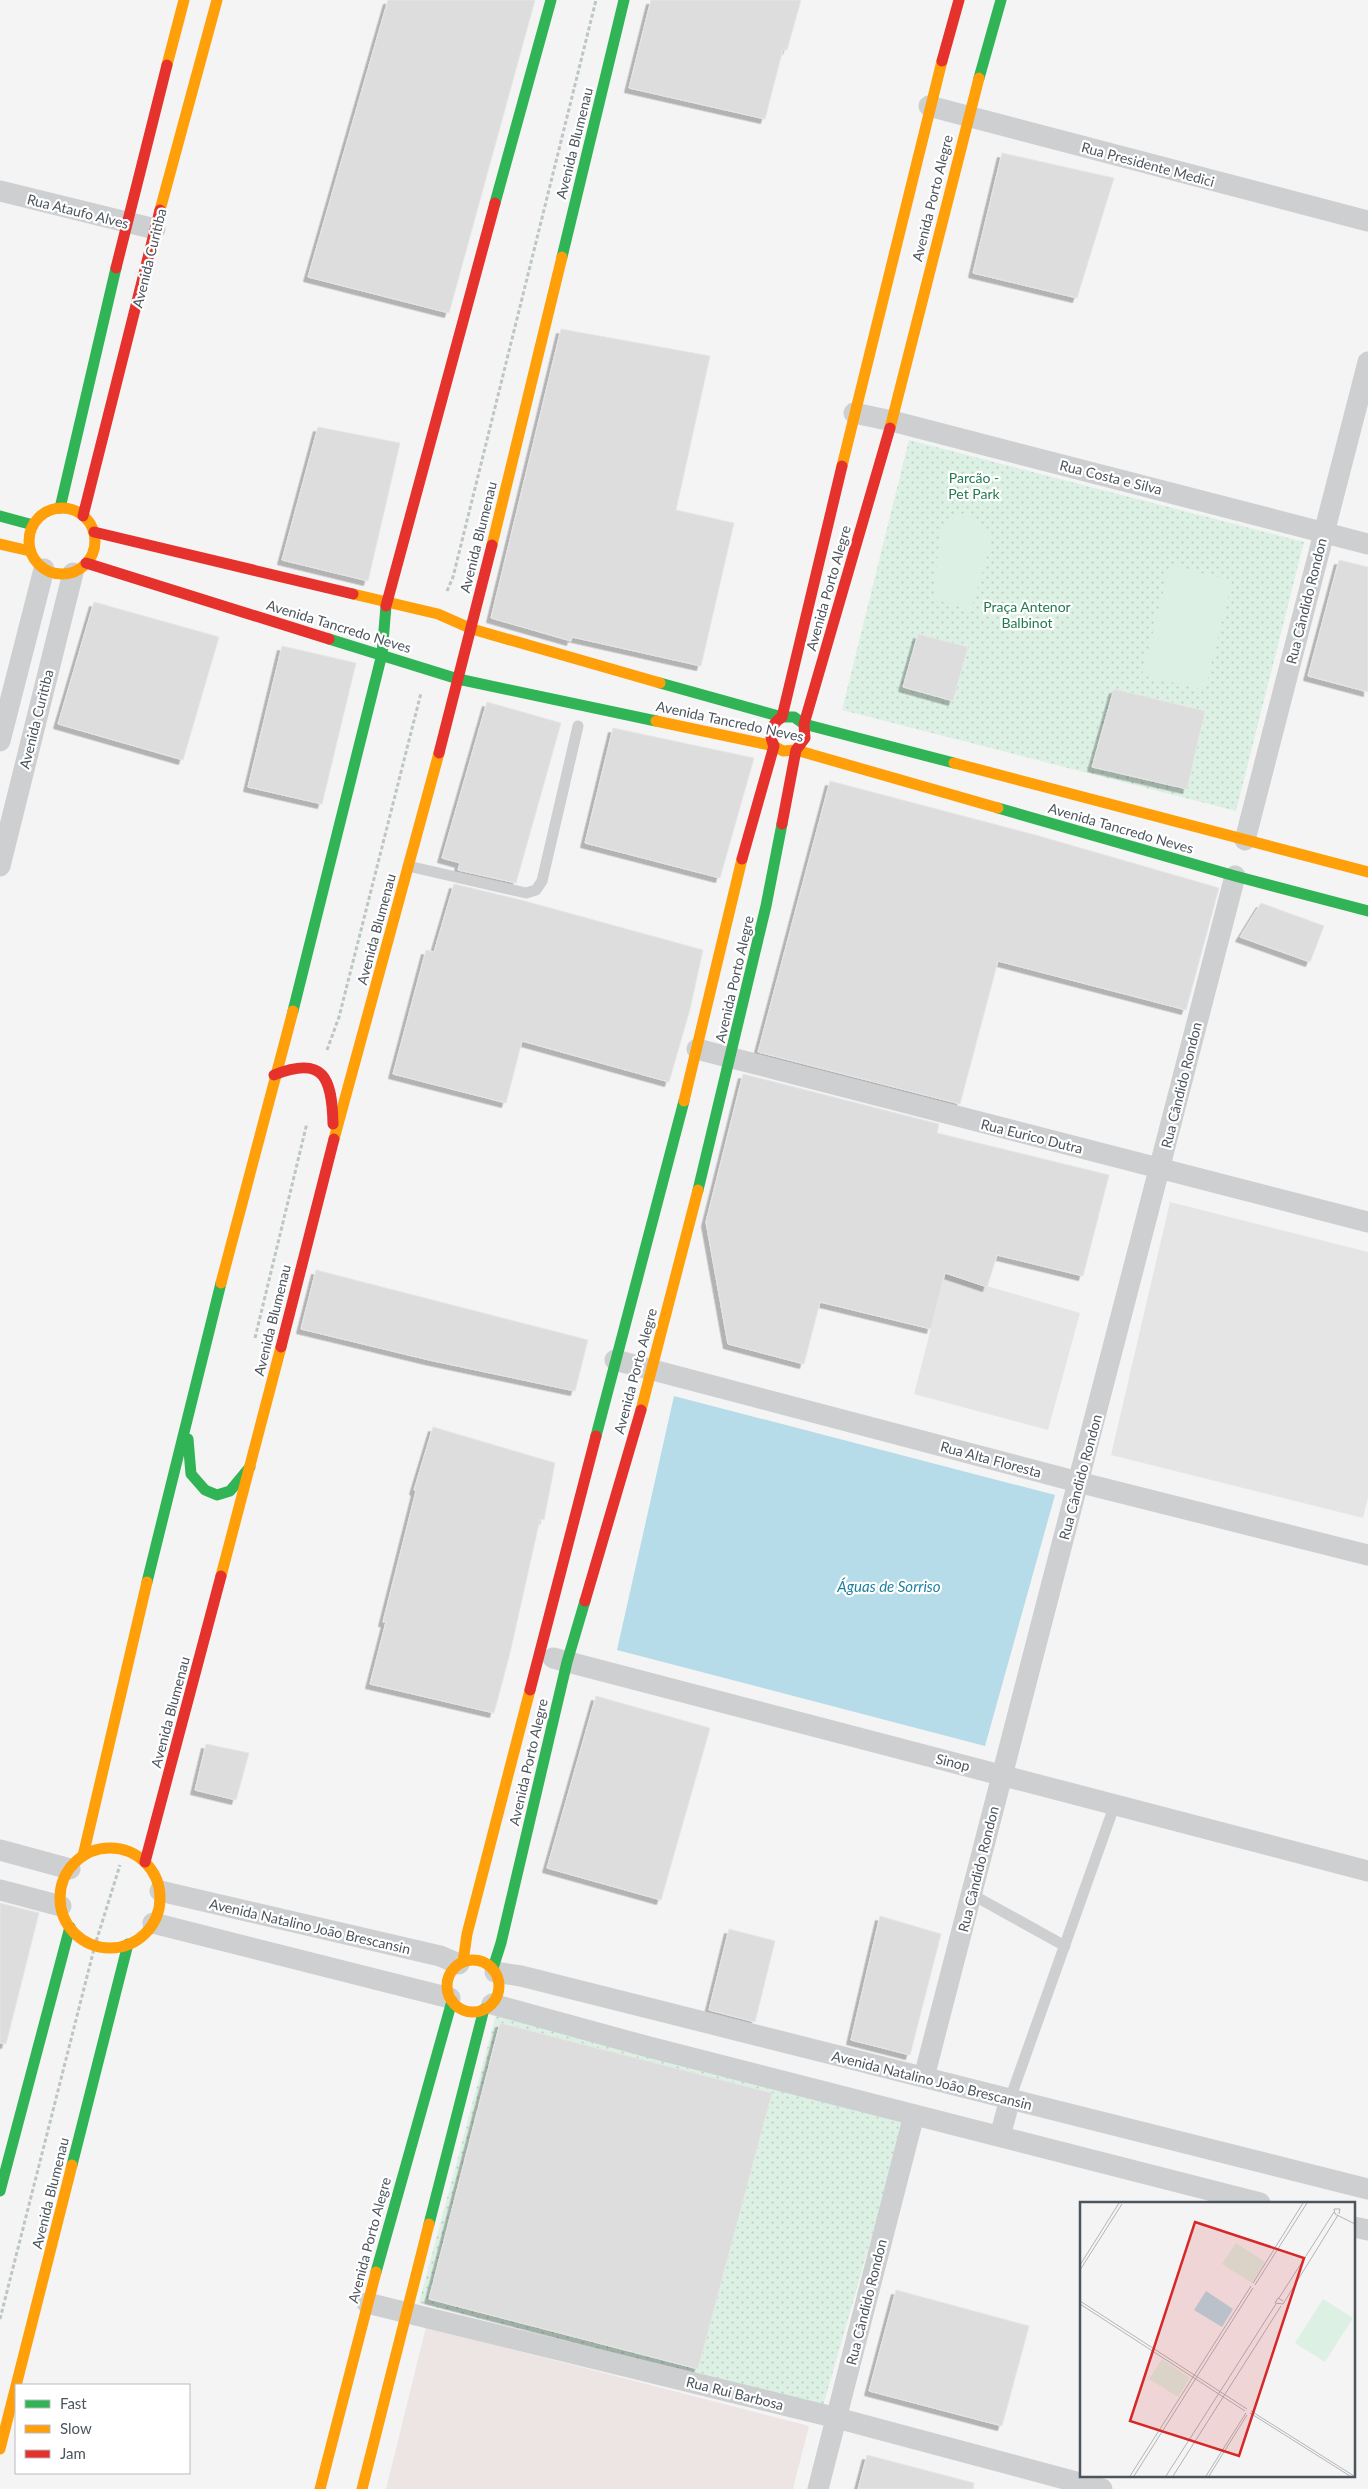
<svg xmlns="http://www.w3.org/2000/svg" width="1368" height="2489" font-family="Lato,sans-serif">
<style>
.education{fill:#e6e5e5}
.medical{fill:#ede5e4}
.grass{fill:url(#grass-dots)}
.garden{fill:#dcf0e4}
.water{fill:#b5dce8}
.building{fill:#ddddde;stroke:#e6e6e6;filter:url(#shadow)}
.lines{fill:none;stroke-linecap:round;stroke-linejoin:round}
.path{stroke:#bdc6c4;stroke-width:3;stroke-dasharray:4 2.5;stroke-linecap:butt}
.lane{stroke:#cdcfd1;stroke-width:11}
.street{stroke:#cdcfd1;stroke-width:21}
.fast{stroke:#30b455;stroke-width:11}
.slow{stroke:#ff9f0a;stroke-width:11}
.jam{stroke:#e5322d;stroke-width:11}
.labels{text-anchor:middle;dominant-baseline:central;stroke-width:4.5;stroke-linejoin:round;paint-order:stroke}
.street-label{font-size:14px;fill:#4c555e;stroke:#fff}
.park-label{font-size:14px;fill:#237951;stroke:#fff}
.water-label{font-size:15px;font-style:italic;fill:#1e80a0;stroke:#fff}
.inset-road{fill:none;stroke:#b1b4b8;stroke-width:1}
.view{fill:#d62828;fill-opacity:0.15;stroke:#d62828;stroke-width:2.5}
.inset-edge{fill:none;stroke:#4c555e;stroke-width:2.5}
</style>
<defs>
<pattern id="grass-dots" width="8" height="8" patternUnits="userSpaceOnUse" patternTransform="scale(1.25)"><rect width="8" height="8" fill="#dcf0e4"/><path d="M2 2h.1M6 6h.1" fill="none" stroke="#bed0c6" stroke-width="1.8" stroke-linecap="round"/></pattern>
<filter id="shadow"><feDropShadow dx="-4.5" dy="4.5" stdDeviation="0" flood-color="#0004"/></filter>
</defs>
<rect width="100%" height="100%" fill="#f4f4f4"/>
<g class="education">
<polygon points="1170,1202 1368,1252 1368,1498 1363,1518 1111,1455"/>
<polygon points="945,1274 1080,1313 1048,1430 914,1394"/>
</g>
<polygon class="medical" points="426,2327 809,2426 793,2489 386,2489"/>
<g class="grass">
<polygon points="909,440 1304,542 1236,811 842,710"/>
<polygon points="496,2015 905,2121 823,2406 419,2303"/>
</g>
<g class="garden">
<path d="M963,514C976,519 986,524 990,539C992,547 974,598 971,610L933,599L941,529L949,517Z"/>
<polygon points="1170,565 1232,581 1205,690 1142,675"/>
</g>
<polygon class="water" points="674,1396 1055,1495 985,1746 617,1650"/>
<g class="building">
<polygon points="388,0 535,0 449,313 308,277"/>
<polygon points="651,0 801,0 787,50 783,49 765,119 629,88"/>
<polygon points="1002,153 1114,178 1077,298 973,273"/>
<polygon points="561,329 710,356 676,510 734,523 701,666 572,637 571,641 491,618"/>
<polygon points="318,427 400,443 368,581 282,560"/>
<polygon points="1339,560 1368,567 1368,692 1308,676"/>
<polygon points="94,602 219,637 183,760 58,724"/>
<polygon points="918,634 968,647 953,701 903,687"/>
<polygon points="282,646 356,663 322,804 248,787"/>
<polygon points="1114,689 1205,711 1187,789 1092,767"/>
<polygon points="487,702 561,723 516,883 458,870 460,863 442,858"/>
<polygon points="613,728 754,758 720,878 585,843"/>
<polygon points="830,781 1039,836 1219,888 1186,1010 998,961 960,1104 758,1052"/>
<polygon points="454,884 521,900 703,950 690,1009 669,1082 522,1041 506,1103 393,1074 426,950 434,952"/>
<polygon points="1261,903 1324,926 1310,962 1240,937"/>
<polygon points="743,1074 939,1124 937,1133 1109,1175 1083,1276 997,1255 987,1287 945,1273 931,1329 820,1302 804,1364 728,1344 706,1222"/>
<polygon points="316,1270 588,1340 575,1391 429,1360 301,1329"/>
<polygon points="433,1427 555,1463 544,1520 540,1519 510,1653 494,1713 370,1684 386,1622 383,1622 416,1491 414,1490"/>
<polygon points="596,1696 710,1728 661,1900 547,1868"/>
<polygon points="206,1744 249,1753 236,1800 195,1790"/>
<polygon points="0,1903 39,1913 6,2044 0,2043"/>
<polygon points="880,1916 941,1934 910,2055 851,2040"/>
<polygon points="729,1929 775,1941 755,2022 709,2010"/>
<polygon points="500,2023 772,2093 698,2369 429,2299"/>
<polygon points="896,2290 1029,2326 1002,2426 869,2391"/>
<polygon points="867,2455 974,2483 973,2489 858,2489"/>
</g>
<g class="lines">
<g class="path">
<polyline points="447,591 453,577 596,0"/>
<polyline points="327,1050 339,1017 421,693"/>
<polyline points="255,1338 307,1123"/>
<polyline points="0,2319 95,1945 120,1865"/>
</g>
<g class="lane">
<polyline points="408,866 526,893 536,890 542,881 578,726"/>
<polyline points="971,1894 1065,1946"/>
<polyline points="1010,2099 1115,1804"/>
</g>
<g class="street">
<polyline points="929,106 1368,221"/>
<polyline points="0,191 155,229"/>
<polyline points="854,413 892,421 1368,544"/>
<polyline points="0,741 44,569"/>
<polyline points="1245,840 1368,362"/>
<polyline points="0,866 73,573"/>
<polyline points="697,1049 1368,1222"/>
<polyline points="615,1360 1078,1482 1368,1555"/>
<polyline points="553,1658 1368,1871"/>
<polyline points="0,1850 70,1869"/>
<polyline points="0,1890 61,1906"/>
<polyline points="160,1891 440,1956 459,1964"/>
<polyline points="153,1923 450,1998"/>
<polyline points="495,1972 521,1976 1368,2189"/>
<polyline points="492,2004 649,2047 1260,2203"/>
<polyline points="924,2077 1235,876"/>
<polyline points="1000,2136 1010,2099"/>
<polyline points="1354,2227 1368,2230"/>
<polyline points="367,2303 837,2418 1102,2489"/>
<polyline points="818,2489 914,2115"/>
</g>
<g class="fast">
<polyline points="979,78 1001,0"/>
<polyline points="495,203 551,0"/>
<polyline points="562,257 624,0"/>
<polyline points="60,508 116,268"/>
<polyline points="0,516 33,525"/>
<polyline points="329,639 458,679 656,721"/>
<polyline points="660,683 782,717 794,717 804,724 954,763"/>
<polyline points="998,808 1235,876 1368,911"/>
<polyline points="293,1011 382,654 386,606"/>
<polyline points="698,1190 766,906 782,824"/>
<polyline points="596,1436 684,1101"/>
<polyline points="188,1439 191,1474 205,1490 217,1495 230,1491 250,1467"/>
<polyline points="147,1582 221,1283"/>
<polyline points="493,1968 501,1943 567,1662 585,1601"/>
<polyline points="72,2165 128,1944"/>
<polyline points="0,2191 70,1927"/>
<polyline points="429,2224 484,2009"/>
<polyline points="376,2272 452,2001"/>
</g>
<g class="slow">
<polyline points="167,65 184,0"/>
<polyline points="160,210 217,0"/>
<polyline points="890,428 979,78"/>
<polyline points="842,466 942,61"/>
<circle cx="62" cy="541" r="33"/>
<polyline points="0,544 30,551"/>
<polyline points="492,545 562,257"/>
<polyline points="353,594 438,614 472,629 660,683"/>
<polyline points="656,721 774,746 783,751 796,750 998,808"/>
<polyline points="954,763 1368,872"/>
<polyline points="684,1101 742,859"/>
<polyline points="334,1139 439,753"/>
<polyline points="221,1283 293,1011"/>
<polyline points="641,1410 698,1190"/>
<polyline points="221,1576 281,1347"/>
<circle cx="110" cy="1898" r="50"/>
<polyline points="83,1856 147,1582"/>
<circle cx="473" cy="1986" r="26"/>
<polyline points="463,1962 467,1934 530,1690"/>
<polyline points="0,2449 72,2165"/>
<polyline points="320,2489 376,2272"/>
<polyline points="362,2489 429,2224"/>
</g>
<g class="jam">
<polyline points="942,61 959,0"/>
<polyline points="116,268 167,65"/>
<polyline points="83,516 160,210"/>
<polyline points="94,532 353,594"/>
<polyline points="86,563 329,639"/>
<polyline points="386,606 495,203"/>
<polyline points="439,753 492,545"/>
<polyline points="782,824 796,750 805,738 804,724 890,428"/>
<path d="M742,859L774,746C768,734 771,724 782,717L842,466"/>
<path d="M274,1075C324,1055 332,1078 333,1124"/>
<polyline points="281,1347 334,1139"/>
<polyline points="585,1601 641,1410"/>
<polyline points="530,1690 596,1436"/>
<polyline points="145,1862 221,1576"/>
</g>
</g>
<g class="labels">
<g class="street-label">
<text transform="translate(574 143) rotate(-76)">Avenida Blumenau</text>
<text transform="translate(1148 164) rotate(15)">Rua Presidente Medici</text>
<text transform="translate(932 198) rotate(-76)">Avenida Porto Alegre</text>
<text transform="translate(78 211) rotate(14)">Rua Ataufo Alves</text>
<text transform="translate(149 258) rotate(-76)">Avenida Curitiba</text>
<text transform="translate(1111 477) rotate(14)">Rua Costa e Silva</text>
<text transform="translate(478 537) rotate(-76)">Avenida Blumenau</text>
<text transform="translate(828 588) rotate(-74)">Avenida Porto Alegre</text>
<text transform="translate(1306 601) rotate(-76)">Rua Cândido Rondon</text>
<text transform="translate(339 626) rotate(17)">Avenida Tancredo Neves</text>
<text transform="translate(36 719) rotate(-76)">Avenida Curitiba</text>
<text transform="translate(730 721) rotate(12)">Avenida Tancredo Neves</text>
<text transform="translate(1121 828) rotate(16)">Avenida Tancredo Neves</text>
<text transform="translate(376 929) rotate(-75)">Avenida Blumenau</text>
<text transform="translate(734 979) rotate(-77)">Avenida Porto Alegre</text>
<text transform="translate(1181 1085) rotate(-76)">Rua Cândido Rondon</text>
<text transform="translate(1032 1136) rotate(14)">Rua Eurico Dutra</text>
<text transform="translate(272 1320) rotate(-76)">Avenida Blumenau</text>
<text transform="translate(635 1371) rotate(-75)">Avenida Porto Alegre</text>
<text transform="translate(991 1459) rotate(15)">Rua Alta Floresta</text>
<text transform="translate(1080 1477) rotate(-75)">Rua Cândido Rondon</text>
<text transform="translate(170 1712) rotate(-75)">Avenida Blumenau</text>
<text transform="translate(528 1762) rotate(-77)">Avenida Porto Alegre</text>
<text transform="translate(953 1762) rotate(14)">Sinop</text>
<text transform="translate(978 1869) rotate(-76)">Rua Cândido Rondon</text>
<text transform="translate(310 1926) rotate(13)">Avenida Natalino João Brescansin</text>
<text transform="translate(932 2080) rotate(14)">Avenida Natalino João Brescansin</text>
<text transform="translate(50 2193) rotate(-76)">Avenida Blumenau</text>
<text transform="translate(369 2240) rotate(-75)">Avenida Porto Alegre</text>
<text transform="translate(866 2302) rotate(-76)">Rua Cândido Rondon</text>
<text transform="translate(735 2393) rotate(14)">Rua Rui Barbosa</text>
</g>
<g class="park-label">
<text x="974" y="477">Parcão -<tspan x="974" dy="16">Pet Park</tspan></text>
<text x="1027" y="606">Praça Antenor<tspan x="1027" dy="16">Balbinot</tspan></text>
</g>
<g class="water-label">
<text x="889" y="1586">Águas de Sorriso</text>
</g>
</g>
<g transform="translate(1080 2202)">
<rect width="275" height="275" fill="#f4f4f4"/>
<path d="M156,41L185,60L172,81L142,62ZM243,97L273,116L245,160L215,141ZM82,157L110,176L98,195L69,177Z" fill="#dcf0e4"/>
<path d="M126,89L153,107L142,125L114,108Z" fill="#b5dce8"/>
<path class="inset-road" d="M259,12L260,7H254L255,12L275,22M0,63L39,1M0,68L42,2M173,81L223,1M175,83L227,1M199,96L254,10M0,99L167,207M203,99L198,96L195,101L203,102L258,13M0,102L165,209M171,209L274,274M170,211L270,274M50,274L171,84M54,274L173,86M86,274L196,102M93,274L201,104M126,274L166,211M129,274L167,213"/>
<path class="view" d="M115,20L224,56L159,254L50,219Z"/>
<rect width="275" height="275" class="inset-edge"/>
</g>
<rect x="15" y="2384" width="175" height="90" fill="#ffffff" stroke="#b7bbbf"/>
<rect x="25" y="2400" width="25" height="8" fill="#30b455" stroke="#b7bbbf"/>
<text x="60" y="2409" font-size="15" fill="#4c555e">Fast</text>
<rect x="25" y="2425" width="25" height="8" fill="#ff9f0a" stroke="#b7bbbf"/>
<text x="60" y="2434" font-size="15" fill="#4c555e">Slow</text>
<rect x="25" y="2450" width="25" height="8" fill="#e5322d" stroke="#b7bbbf"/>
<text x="60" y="2459" font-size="15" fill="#4c555e">Jam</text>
</svg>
